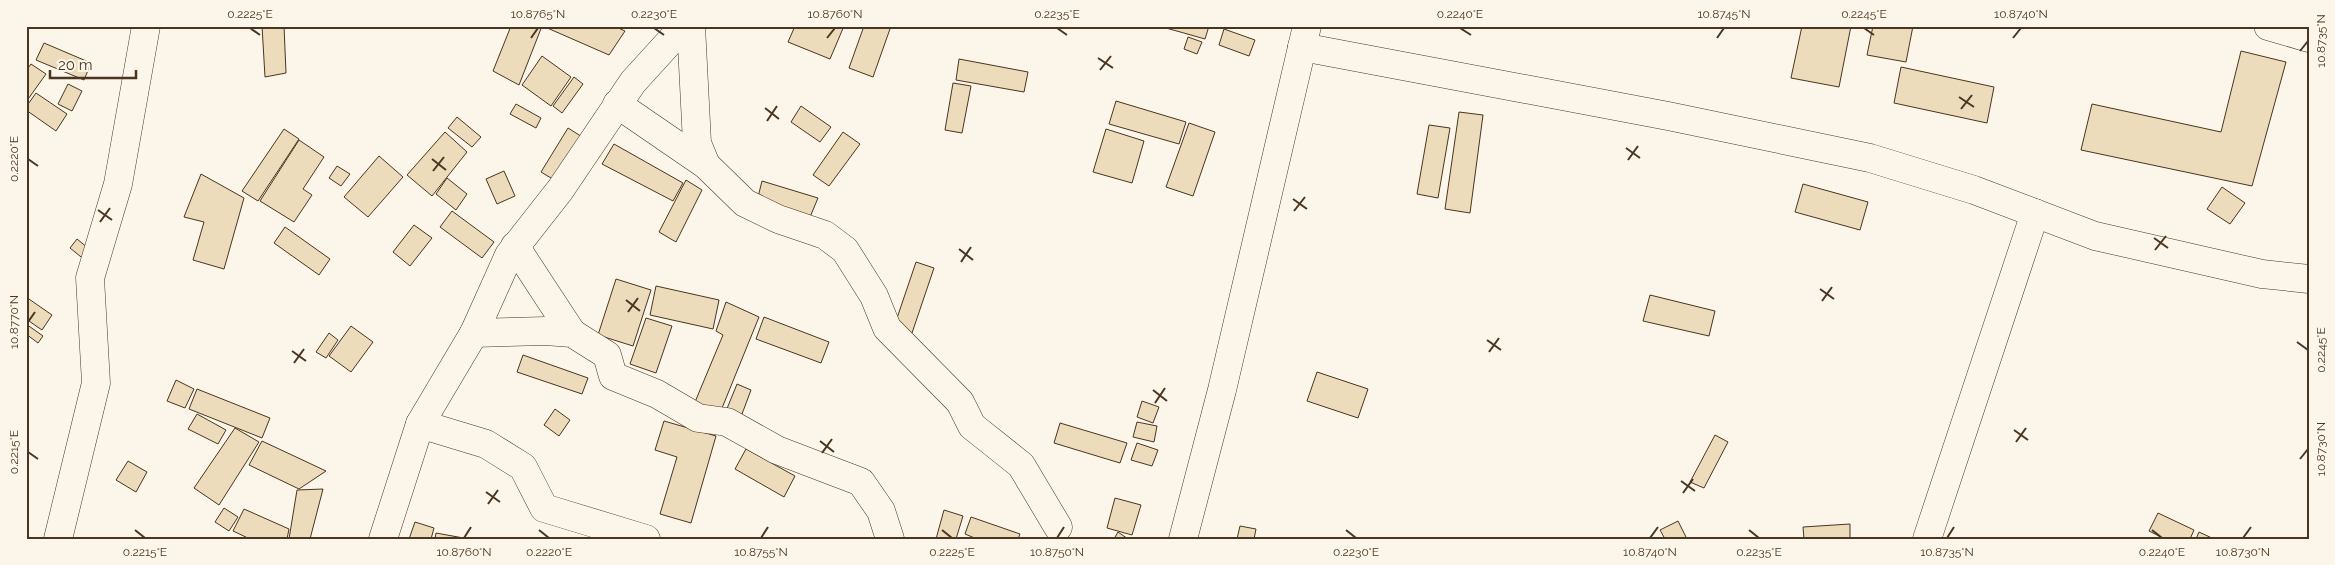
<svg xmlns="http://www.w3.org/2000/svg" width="2335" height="565" font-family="Raleway,sans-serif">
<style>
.building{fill:#ecdcbc;stroke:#4a3520}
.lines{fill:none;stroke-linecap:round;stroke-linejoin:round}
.minor-casing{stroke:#4a3520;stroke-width:29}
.major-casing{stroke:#4a3520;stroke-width:29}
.minor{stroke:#fbf6e9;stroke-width:28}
.major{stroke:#fbf6e9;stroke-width:28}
.ticks{fill:none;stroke:#4a3520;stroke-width:2}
.neatline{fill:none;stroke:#4a3520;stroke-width:2}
.ticks-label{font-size:12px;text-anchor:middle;fill:#4a3520}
</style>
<rect width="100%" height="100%" fill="#fbf6e9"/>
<g class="building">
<polygon points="262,26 284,26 286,73 265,77"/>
<polygon points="511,26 542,26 519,85 493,71"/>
<polygon points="614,26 625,31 609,55 545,27"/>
<polygon points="795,26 844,26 830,59 788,42"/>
<polygon points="864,26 891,26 873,77 849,68"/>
<polygon points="1159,26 1209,26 1205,39"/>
<polygon points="1802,26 1851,26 1839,87 1791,78"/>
<polygon points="1873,26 1913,26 1906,62 1867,55"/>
<polygon points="1224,29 1255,40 1249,56 1219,45"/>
<polygon points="1188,37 1202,42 1197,54 1184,49"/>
<polygon points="44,43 91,63 84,80 36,60"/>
<polygon points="2241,51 2286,62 2252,186 2081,150 2092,104 2221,132"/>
<polygon points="542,56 571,77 551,106 522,85"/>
<polygon points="959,59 1028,72 1024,92 956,80"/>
<polygon points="31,64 46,74 26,102 26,71"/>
<polygon points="1901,67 1994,87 1987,123 1894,103"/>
<polygon points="574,77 583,84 562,113 553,106"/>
<polygon points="953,83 971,86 962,133 945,130"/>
<polygon points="68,84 82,91 72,111 58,104"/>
<polygon points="36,93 67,114 56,131 26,110 26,107"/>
<polygon points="1116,101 1186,122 1179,144 1109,124"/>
<polygon points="516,104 541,118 536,128 510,114"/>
<polygon points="801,106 831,127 820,142 791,122"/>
<polygon points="1459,112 1483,115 1470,213 1445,209"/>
<polygon points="457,117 481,137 472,147 448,128"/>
<polygon points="1189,123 1215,132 1193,196 1166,187"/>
<polygon points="1429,125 1450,128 1438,198 1417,194"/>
<polygon points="568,128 587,140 561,184 541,172"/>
<polygon points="284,129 299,139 258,201 242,191"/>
<polygon points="1106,129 1144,141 1132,183 1093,172"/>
<polygon points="445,132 467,152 432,196 407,175"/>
<polygon points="843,132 860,144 829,186 813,175"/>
<polygon points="299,140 324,157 303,189 312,195 294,222 260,201"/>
<polygon points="614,144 683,183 673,201 602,164"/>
<polygon points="379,156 403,177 368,217 344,197"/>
<polygon points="337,166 350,174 341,186 329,178"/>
<polygon points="504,171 515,196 497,204 486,179"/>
<polygon points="201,174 244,198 224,269 193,260 204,222 184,217"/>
<polygon points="447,178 467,194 456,210 436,194"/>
<polygon points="686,180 702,190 676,242 659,232"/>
<polygon points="762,181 818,198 810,217 757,201"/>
<polygon points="1803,184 1868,202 1860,230 1795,212"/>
<polygon points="2222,187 2245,203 2230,224 2207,209"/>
<polygon points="452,211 494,242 482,258 440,227"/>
<polygon points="414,225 432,238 410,266 393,252"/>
<polygon points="285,227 330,259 319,275 274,243"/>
<polygon points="77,239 93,252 86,261 70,248"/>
<polygon points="916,262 934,268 912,333 894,327"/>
<polygon points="616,279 651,290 633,346 598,335"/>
<polygon points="656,286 719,300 713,329 650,315"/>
<polygon points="1650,295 1715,311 1709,336 1643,321"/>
<polygon points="26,297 52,315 42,330 26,319"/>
<polygon points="726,302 759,317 720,413 695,402 723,335 716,331"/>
<polygon points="764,317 829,342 821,363 756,339"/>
<polygon points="646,318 672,326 656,373 630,364"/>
<polygon points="26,324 43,336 38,343 26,334"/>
<polygon points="351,326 373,342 351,372 329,356"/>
<polygon points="329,333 338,340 326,358 316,352"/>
<polygon points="523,355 588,378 582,394 517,372"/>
<polygon points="1317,372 1368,389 1358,418 1307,401"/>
<polygon points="176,380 194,389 185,408 167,401"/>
<polygon points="737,384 751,390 739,422 724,416"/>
<polygon points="197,389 270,418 262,438 189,409"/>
<polygon points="1142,401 1159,407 1153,423 1137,417"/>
<polygon points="555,409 570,420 559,436 544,425"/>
<polygon points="197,414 226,430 218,444 188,429"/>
<polygon points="664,421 716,436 691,523 660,514 677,457 655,450"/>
<polygon points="1137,422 1157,426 1154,442 1133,437"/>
<polygon points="1060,423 1127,443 1120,463 1054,443"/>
<polygon points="235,428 259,442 219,505 194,488"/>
<polygon points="1715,435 1728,442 1704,488 1690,482"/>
<polygon points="262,441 326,471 299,489 249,465"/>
<polygon points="1137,443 1158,450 1152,466 1131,460"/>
<polygon points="746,449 795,476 784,497 735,469"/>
<polygon points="128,461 147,472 136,492 116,480"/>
<polygon points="323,489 310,539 289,539 297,490"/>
<polygon points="1115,498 1141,505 1132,535 1107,528"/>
<polygon points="224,508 238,517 229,531 215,522"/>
<polygon points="244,509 289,529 287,539 250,539 233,531"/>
<polygon points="944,510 963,516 956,539 936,539"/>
<polygon points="2158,513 2194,530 2190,539 2165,539 2149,531"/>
<polygon points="971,517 1020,534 1018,539 977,539 965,534"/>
<polygon points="1678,521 1687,539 1665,539 1660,530"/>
<polygon points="415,522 434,528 431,539 409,539"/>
<polygon points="1850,524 1850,539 1804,539 1803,527"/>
<polygon points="1240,526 1256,529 1254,539 1237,539"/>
<polygon points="1118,532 1128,539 1114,539"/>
<polygon points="2199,532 2214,539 2196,539"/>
<polygon points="436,533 469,539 435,539"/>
</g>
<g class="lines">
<g class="minor-casing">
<g id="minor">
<polyline points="691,26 697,143 706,165"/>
<polyline points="2268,26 2309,38"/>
<polyline points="1302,47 1668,116 1870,158 1974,190 2095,236 2262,274 2309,279"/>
<polyline points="617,104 706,165 745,203 778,219 825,235 845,250 874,296 887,328 960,402 972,426 1021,465 1058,527"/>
<polyline points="515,246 572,333"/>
<polyline points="474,333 545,331 572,333 607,355 613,376 657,394 698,418 727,422 777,450 861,482 881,511 890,539"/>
<polyline points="420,424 486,444 523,467 544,508 646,539"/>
<polyline points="58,539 96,383 90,278 118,184 146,26"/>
<polyline points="383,539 420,424 474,333 509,255 560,190 633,82 684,26"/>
<polyline points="1927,539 2035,213"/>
</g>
</g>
<g class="major-casing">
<polyline id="major" points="1183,539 1222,390 1307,26"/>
</g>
<use href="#minor" class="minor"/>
<use href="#major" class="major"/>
</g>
<path class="ticks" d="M250,28L260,35M654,28L664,35M1057,28L1067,35M1460,28L1471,35M1864,28L1874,35M531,38L538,28M827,38L835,28M1717,38L1724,28M2013,38L2021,28M2300,51L2308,41M1098,58L1113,68M1100,70L1111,56M1959,97L1974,107M765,108L779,119M1961,109L1972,95M767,121L777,106M1626,148L1640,158M28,159L38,166M432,159L446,170M1628,160L1638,146M433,171L444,157M1293,199L1307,209M98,210L112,220M1294,211L1305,197M100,222L110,208M2154,238L2168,248M959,249L973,260M2155,250L2166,236M961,262L971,247M1820,289L1834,299M626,300L640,311M1822,301L1832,287M628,312L638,298M28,322L35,312M1487,340L1501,350M2297,342L2308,350M292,351L306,361M1489,352L1499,338M294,363L304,349M1153,390L1167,401M1155,403L1165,388M2014,430L2028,440M820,441L834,452M2016,442L2026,428M28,452L38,459M822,453L832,439M2300,459L2308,449M1681,481L1695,491M486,492L500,502M1683,493L1693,479M488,504L498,490M135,530L145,538M539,530L549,538M942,530L952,538M1346,530L1356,538M1749,530L1759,538M2152,530L2162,538M464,538L471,527M761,538L768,527M1057,538L1064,527M1650,538L1658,527M1947,538L1954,527M2243,538L2251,527"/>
<rect width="2335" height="565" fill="none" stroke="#fbf6e9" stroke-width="55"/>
<path d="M50 70v8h86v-8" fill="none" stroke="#4a3520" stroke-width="2.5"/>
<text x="58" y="70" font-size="15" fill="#4a3520" stroke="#fbf6e9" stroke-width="4" paint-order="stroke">20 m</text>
<rect x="28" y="28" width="2280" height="510" class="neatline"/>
<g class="ticks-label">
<text x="250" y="18">0.2225°E</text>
<text x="538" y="18">10.8765°N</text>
<text x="654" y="18">0.2230°E</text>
<text x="835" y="18">10.8760°N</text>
<text x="1057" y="18">0.2235°E</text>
<text x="1460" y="18">0.2240°E</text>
<text x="1724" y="18">10.8745°N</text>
<text x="1864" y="18">0.2245°E</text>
<text x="2021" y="18">10.8740°N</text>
<text transform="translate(2321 41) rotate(-90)" y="4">10.8735°N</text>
<text transform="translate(14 159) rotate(-90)" y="4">0.2220°E</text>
<text transform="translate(14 322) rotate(-90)" y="4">10.8770°N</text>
<text transform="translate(2321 350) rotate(-90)" y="4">0.2245°E</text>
<text transform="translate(2321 449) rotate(-90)" y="4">10.8730°N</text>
<text transform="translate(14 452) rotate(-90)" y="4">0.2215°E</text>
<text x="145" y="556">0.2215°E</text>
<text x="464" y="556">10.8760°N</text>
<text x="549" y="556">0.2220°E</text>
<text x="761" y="556">10.8755°N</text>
<text x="952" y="556">0.2225°E</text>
<text x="1057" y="556">10.8750°N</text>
<text x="1356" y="556">0.2230°E</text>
<text x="1650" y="556">10.8740°N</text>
<text x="1759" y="556">0.2235°E</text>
<text x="1947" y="556">10.8735°N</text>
<text x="2162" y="556">0.2240°E</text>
<text x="2243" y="556">10.8730°N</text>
</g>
</svg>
